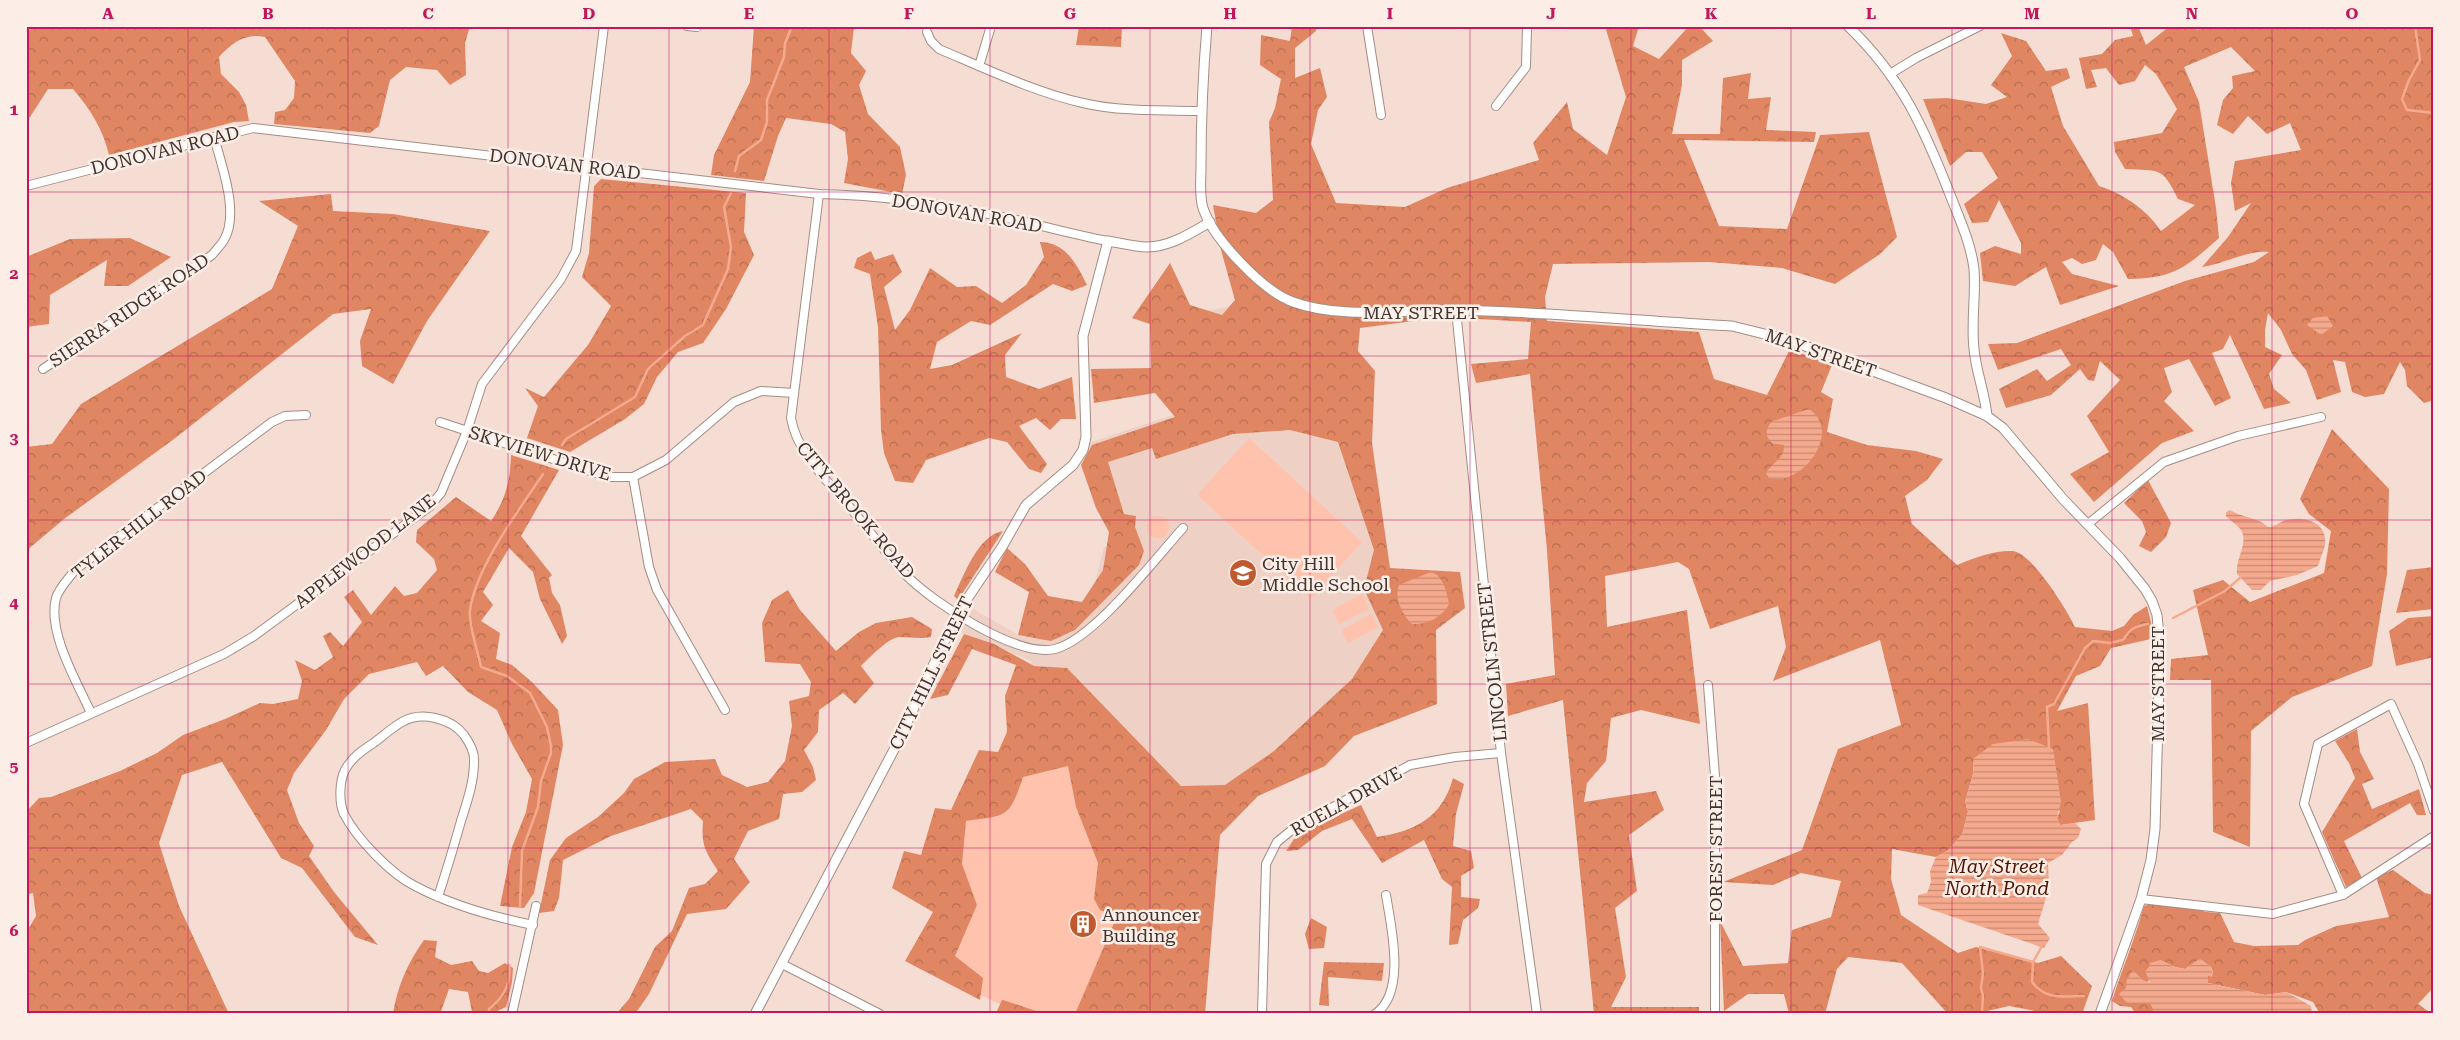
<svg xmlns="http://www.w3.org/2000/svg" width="2460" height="1040" font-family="'Roboto Serif',serif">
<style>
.built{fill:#efd0c4}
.green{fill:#ffc3ad}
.forest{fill:url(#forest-crowns)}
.water{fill:url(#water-rules)}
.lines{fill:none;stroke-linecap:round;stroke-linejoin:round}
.stream{stroke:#f5a98d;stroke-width:2.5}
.minor-casing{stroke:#a38d84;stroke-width:10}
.tertiary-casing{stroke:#a38d84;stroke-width:11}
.minor{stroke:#fff;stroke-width:8}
.tertiary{stroke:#fff;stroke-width:9}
.grid{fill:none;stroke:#c2185b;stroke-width:1;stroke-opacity:0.55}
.labels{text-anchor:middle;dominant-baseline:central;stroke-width:5;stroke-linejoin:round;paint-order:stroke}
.street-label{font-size:18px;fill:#3e3531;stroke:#fcede7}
.poi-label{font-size:18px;fill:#3e3531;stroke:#fcede7;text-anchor:start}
.water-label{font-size:19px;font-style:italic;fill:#4c1400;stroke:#fcede7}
.neatline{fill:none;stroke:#c2185b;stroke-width:2}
.grid-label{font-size:16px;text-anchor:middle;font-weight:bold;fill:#c2185b}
</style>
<defs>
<pattern id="forest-crowns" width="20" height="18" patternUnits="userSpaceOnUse" patternTransform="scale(1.25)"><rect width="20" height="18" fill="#e08662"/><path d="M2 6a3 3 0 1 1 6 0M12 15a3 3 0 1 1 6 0" fill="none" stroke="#b76e51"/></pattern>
<pattern id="water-rules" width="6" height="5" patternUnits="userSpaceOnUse" patternTransform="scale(1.25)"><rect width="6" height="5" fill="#f5a98d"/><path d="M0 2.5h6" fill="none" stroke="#c88a74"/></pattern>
</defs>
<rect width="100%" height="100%" fill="#f6ddd4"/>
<polygon class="built" points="1268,300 1320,319 1404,665 1307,767 1195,801 1002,749 1032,661 960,632 973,609 1024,638 1047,599 1088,609 1104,547 1117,545 1083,466 1091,442 1176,414 1193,313"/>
<g class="green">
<polygon points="1249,438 1362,542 1311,599 1197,495"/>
<circle cx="1158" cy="527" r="11"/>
<polygon points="1362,594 1369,609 1339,624 1332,610"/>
<polygon points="1371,614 1378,627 1348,643 1341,630"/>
<polygon points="1037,758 1072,766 1117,916 1082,1014 1020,1014 942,976 955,820"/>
</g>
<g class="forest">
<path d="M33,26H470L465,43L466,75L450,85L437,70L406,67L390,80L379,126L370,133L274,124L275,112L285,110L294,98L295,81L265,37C245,33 232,43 219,57L221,74L239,92L246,105L249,121L234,122L109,155C103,129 90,109 73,89H48L30,117H26V33Z"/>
<polygon points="754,26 854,26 851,53 866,71 859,85 868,114 900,147 906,175 902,194 844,183 848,159 845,132 831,124 786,118 778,136 764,181 711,175 714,155 750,82"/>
<polygon points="1079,26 1122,26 1121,47 1076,45"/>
<path d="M1292,26H1316V31L1295,48V78L1320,68L1327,97L1318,110L1311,144L1336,203L1405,207L1447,188L1539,160L1533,143L1567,102L1573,129L1607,155L1626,97L1605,26H1639L1633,46L1659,59L1689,26H1699L1713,41L1682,60V85L1672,134H1720L1723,78L1751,73L1748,99L1771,97L1766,130L1816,132L1814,142L1684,140L1719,226L1787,229L1820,135L1869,132L1897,237L1880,254L1835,284L1782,268L1709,262L1553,264L1545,297L1547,321L1699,332L1714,379L1767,395L1790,349L1832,365L1821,392L1833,399L1827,432L1867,445L1916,451L1943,459L1927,480L1905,496L1912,524L1957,565C1974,558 1994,550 2013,551C2032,553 2067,610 2075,627L2112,631L2124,626L2133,615L2147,606L2152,627L2151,639L2111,648L2100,666L2076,676L2057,711L2088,703L2095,820L2060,825L2057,818L2060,811L1974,758L1973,774L1965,802L1968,812L1962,835L1947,851L1936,857L1892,849L1891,879L1901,915L1958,953L1976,947L2038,963L2061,956L2092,986L2082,1014H2051L2009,1006L1974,1014H1948L1902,963L1848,957L1837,969L1825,1014H1789L1784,994H1748L1724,1011L1720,921L1743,966L1788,963L1792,930L1831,917L1841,881L1801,873L1773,885L1723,882L1802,850L1838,749L1901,725L1880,640L1773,681L1786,647L1778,606L1710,629L1689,569L1678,562L1605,576L1607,627L1687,610L1700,724L1641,710L1611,718L1606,761L1587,783L1584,802L1656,791L1664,810L1629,835L1637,891L1615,908L1626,977L1611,1007H1699V1014H1594L1563,700L1508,716L1506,684L1555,675L1547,550L1530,374L1476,383L1471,364L1528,359L1531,322L1444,317L1360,328L1358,351L1375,371L1372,443L1390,568L1460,572L1465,608L1436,630L1437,704L1354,736L1325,766L1258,796L1220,835L1205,1014H1075L1117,916L1100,910L1094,899L1098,863L1076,807L1068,766L1023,777C1009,819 1007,815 966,821L962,864L977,905L955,956L983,978L980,1000L905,961L933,912L892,888L904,851L921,855L935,808L951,810L979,750L998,752L1007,732L1005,696L1016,665L972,649L948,695L930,699L964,634L994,644L1034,666L1067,668L1181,786L1225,785L1274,751L1352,679L1383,630L1364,589L1374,550L1338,442L1290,430L1233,434L1156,459L1152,448L1108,462L1124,514L1136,516L1135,527L1144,551L1139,565L1075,630L1051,641L1018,635L1029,592L995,572L1007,548L1025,564L1048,596L1082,602L1103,570L1109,532L1096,508L1081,465L1092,445L1175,417L1155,393L1094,403L1091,369L1151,368L1150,324L1132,318L1170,263L1190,305L1222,315L1235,300L1221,250L1213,205L1256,213L1273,200L1269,122L1275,108L1281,79L1260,65L1261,35L1290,41Z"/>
<path d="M2130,26H2138L2146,45L2170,26H2187L2198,30L2209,26H2434V400L2424,403L2407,386L2405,370L2400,362L2384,394L2365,397L2352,392L2345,362L2333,360L2341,392L2317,400L2306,370L2292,354L2281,330L2268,313L2265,330V347L2282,355L2269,374L2274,389L2291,403L2264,409L2230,335L2223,349L2212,353L2231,398L2215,406L2189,359L2164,368L2172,392L2164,401L2194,431L2162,443L2094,502L2070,474L2109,452L2087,416L2120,380L2100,361L2094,381L2088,380L2080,369L2051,395L2006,408L1999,389L2037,369L2047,381L2071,365L2061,349L1998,370L1988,344L2017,343L2185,281L2254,262L2269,252C2247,250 2224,264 2202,267L2228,237L2251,203L2235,211L2231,183L2235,161L2301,150L2290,123L2267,134L2248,116L2233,134L2217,125L2223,100L2233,88L2232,76L2255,71L2231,47L2184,67L2199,102L2216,208L2219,238C2185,268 2175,278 2128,279L2113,252L2103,244L2096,260L2082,264L2072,258L2062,262L2072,274L2119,286L2060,305L2046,267L2015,286L1983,281L1980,253L1995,246L2021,254V243L1999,200L1988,222L1972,223L1964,204L1998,178L1982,152H1966L1950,166L1923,99L1947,98L1986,104L2007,97L1991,85L2012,56L2001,33L2026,41L2046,71L2067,68L2070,78L2051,87L2063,126L2099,186C2124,194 2146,209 2161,231L2195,205L2178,199C2162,166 2160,171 2125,169L2115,152L2114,142L2162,133L2177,109L2156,74L2145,65L2135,81L2119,85L2106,68L2091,70L2097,87L2086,89L2079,58L2102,54L2115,40L2133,36Z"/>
<polygon points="601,179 746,193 744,232 754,255 726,309 703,343 678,352 657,377 644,404 625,419 570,452 527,438 538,406 525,388 544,397 588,345 611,306 582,277 589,253 594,186"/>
<polygon points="331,194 333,211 393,214 490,231 427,321 393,384 362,366 360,341 371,309 333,314 174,439 64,519 26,551 26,447 52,444 81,404 272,289 298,226 259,201"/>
<polygon points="130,238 171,257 128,286 104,286 107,260 50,295 49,324 26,327 26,257 70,239"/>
<path d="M1040,242C1066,242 1077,265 1087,285L1072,291L1053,284L990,325L971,321L937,342L930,369L952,365L1022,333L1005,355L1006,377L1039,389L1072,377L1076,419H1061L1050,430L1036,418L1019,426L1047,464L1041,473L1029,469L1007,442L989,438L926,460L913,483L895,481L884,453L881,430L878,327L870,274L854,268L857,258L871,251L875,260L893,254L902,272L884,287L895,330L910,310L930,268L957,287L976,286L1002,303L1026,285L1044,257Z"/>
<polygon points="2332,429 2389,489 2387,574 2372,666 2292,697 2251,731 2250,847 2213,832 2211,680 2170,680 2171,659 2208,655 2193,590 2223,580 2250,602 2324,573 2331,531 2309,514 2300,499"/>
<path d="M511,455L559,470L521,536L552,575L549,578L552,593L560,605L567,636L562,644L540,599L533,572L509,548L483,592L493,605L481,621L500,633L496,659L512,665L533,683L558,710L563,745L534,893L524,908L500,906L512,847L526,812L532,779L512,744L497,710L468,692L443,666L426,676L417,662L369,674L344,699L326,730L294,773L287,790L299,823L314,846L309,856L334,892L378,945L355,937L302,868L281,858L222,762L182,775L159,843L179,906L229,1014H26V933L36,916L33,893L26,895V812L39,798L51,797L120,771L157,753L183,735L225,719L260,703L273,704L298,699L302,681L295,660L315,670L333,657L323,636L330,632L343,646L362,622L344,597L353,590L371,615L395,586L404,596L417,593L437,570L434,559L416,542L417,530L456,497L491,521C506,499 510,481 511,455Z"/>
<polygon points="2148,480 2171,523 2166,537 2151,552 2139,546 2146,532 2142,521 2124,503"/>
<path d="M1003,531L958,600L954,596C964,575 978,535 1003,531Z"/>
<polygon points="2434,567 2434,609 2396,613 2407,570"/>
<path d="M788,590L800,610L836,651L859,632L876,623L912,617L932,629L931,637C920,639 910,637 899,637C888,638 869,658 861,666L874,683L855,704L843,693L819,710L818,732L804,750L813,767L816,780L802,792L783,794L779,819L748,831L734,859L750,882L726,909L687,914L649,994L635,1014H616L629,999L655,947L672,931L689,888L705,884L718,871C705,851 701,845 703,821L691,809L611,836L563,860L559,898L554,911L539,913L550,860L566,838L598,817L624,793L634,779L665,762L715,759L722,775L747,787L768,782L785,761L792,726L789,701L809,696L811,682L800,664L765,662L762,623L772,600Z"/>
<polygon points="2434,616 2434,657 2396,666 2389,631 2408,618"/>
<polygon points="2357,729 2360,752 2374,779 2362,784 2372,809 2419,789 2426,815 2417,815 2410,803 2344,841 2362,878 2346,887 2322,832 2355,778 2349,763 2335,741"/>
<path d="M1453,778L1464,784L1456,814L1453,846L1471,851L1474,868L1461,876V897L1480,899L1478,908L1463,920L1458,944L1449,945L1452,887L1442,879L1424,840L1382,863L1352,819L1322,831L1298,850L1286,851L1298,833L1361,805L1377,837C1415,831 1442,818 1453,778Z"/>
<path d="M2393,870L2425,893L2434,895V987L2418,1004L2432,1014H2320L2313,1002L2286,992L2265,995L2208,983V976L2213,972L2211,967L2200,959L2185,969L2175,967L2160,960L2157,969L2143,988L2167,1014H2136L2131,1007L2120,1006L2112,1001C2122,969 2135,939 2144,906L2163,899L2206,912L2220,913L2234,942L2254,946L2298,945L2305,940L2336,926L2389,917L2376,877Z"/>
<polygon points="1311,918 1327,927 1324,948 1309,949 1305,934"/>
<path d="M424,940L437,941L435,957L451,965L472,961L479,971L488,973L505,963L513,968L512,982L506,1007C495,1012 484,1018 472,1012L468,992L449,989L440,1014H393C397,987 408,962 424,940Z"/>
<polygon points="1324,962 1384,963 1382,981 1328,977 1329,1006 1319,1005"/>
<polygon points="1002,1000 1003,1000 1045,1014 1004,1014 997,1011"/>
</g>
<g class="water">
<polygon points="2327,316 2333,326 2321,335 2307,325 2313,318"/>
<path d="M1809,409C1844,433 1800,488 1769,478L1766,473C1772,463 1785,458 1784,445C1781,444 1775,445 1772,443C1764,437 1766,426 1773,421Z"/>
<path d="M2230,510C2240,516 2249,517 2259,521C2263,522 2265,526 2269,527C2273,528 2281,521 2286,520C2304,516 2327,521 2325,544C2324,551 2320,559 2318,566L2297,575L2270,581L2261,590H2252L2237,574C2235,559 2249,543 2241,530C2237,524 2230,521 2226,516V512Z"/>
<path d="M1431,572C1443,575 1447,593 1449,604C1443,617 1426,625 1412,624C1402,615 1394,598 1399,585Z"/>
<polygon points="2028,739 2053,749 2061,801 2057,818 2060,825 2075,823 2081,829 2078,838 2072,842 2062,855 2048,863 2049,888 2038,924 2050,938 2044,948 1918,905 1918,895 1927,893 1931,882 1930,871 1936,857 1947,851 1962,835 1968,812 1965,802 1973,774 1974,758 1993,744"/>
<polygon points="2200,959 2211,967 2213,974 2212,977 2208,976 2208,983 2265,995 2286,992 2311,1006 2312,1014 2152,1014 2153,1009 2150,1003 2127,1003 2119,994 2126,988 2127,979 2133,970 2143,980 2150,983 2145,971 2149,967 2150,963 2160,960 2175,967 2185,969"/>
</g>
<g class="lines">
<g class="stream">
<polyline points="2415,26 2420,60 2409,80 2402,99 2407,110 2434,113"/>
<polyline points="735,171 739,156 761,140 767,122 767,100 784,57 785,43 792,26"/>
<polyline points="562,445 566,439 635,397 648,369 685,336 703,325 728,269 731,247 724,207 731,193"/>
<polyline points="2173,618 2225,591 2241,577"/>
<path d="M2049,748L2047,707L2054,704L2085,648L2093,641L2110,643L2123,640C2131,629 2132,627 2148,624"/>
<path d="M520,906L522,851L538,807L541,781L551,753V746L547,727L530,693L507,676L481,667C478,652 468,623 470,610C476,567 519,510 543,474"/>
<path d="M2033,962L2032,982C2046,1001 2065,996 2084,996"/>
<polyline points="1982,1012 1983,996 1981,988 1983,973 1980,947 2033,962 2042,946"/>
<path d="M489,1014V1009C503,998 512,984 509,965"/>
</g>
<g class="minor-casing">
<g id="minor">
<polyline points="687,26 697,27"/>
<polyline points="1367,26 1381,115"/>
<path d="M927,32L931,41L939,49C984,68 1037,93 1083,103C1121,112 1164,110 1202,111"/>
<polyline points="979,66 991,26"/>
<polyline points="1890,74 1916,58 1980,26"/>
<polyline points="1496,106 1526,67 1527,26"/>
<path d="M26,186L253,128L819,194C883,195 949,205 1012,219C1044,226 1075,235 1108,241"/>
<path d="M819,194L791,418C797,453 826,479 848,505C867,528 886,553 906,575C932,602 1017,658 1055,649C1094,639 1154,560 1183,528"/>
<polyline points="1456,310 1501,753 1537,1014"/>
<path d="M43,369L212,255C216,250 221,245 224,240C240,213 221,164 214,137"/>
<polyline points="440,422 608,477 633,477 666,460 734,402 761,391 794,393"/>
<polyline points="633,477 649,567 657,590 725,710"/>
<polyline points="2088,524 2164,462 2238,436 2321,417"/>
<polyline points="1708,685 1715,776 1715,1014"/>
<path d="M91,713C77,682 47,632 56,598C59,588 69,578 76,569L272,422L285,416L306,415"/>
<polyline points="26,743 224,654 254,636 429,507 441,493 467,431 482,384 561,279 576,251 604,26"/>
<polyline points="2343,895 2304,804 2318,744 2391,704 2418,764 2434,811"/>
<path d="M438,897C446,872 454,846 461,821C467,802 474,782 474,762C475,753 469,742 464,735C451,718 421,711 402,722C393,727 384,735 375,742C363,750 352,757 345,770C339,782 339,803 344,814C357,839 391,874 415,886C451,905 494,917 533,925"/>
<polyline points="2141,899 2273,914 2343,895 2434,836"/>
<polyline points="782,964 880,1014"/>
<polyline points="512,1014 536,906"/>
<polyline points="1262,1014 1266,864 1277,842 1293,829 1410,765 1455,757 1501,753"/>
<path d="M1375,1014C1407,993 1391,926 1386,895"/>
</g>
</g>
<g class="tertiary-casing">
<g id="tertiary">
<path d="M1207,26C1203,73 1201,120 1201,167C1201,180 1199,195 1203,208C1213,239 1263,291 1293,302C1343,320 1403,309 1455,310C1548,312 1640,321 1732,326L1789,340L1946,398L1987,416L2003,428L2063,499L2120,558L2145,589L2152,601L2157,615L2160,647L2155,829L2151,860L2141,899L2100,1014"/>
<path d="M1848,26C1902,78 1924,128 1951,197C1960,220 1971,244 1974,269C1976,295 1971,322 1974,349C1976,372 1985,393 1987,416"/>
<path d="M755,1014L898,742L957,614L1002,547L1026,505L1073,465L1083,450L1086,437L1083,336L1108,241C1121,243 1134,247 1147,247C1170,247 1191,233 1210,222"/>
</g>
</g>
<use href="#minor" class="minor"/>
<use href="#tertiary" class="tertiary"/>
</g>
<path class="grid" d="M188,26V1014M348,26V1014M508,26V1014M669,26V1014M829,26V1014M990,26V1014M1150,26V1014M1310,26V1014M1470,26V1014M1631,26V1014M1791,26V1014M1952,26V1014M2112,26V1014M2272,26V1014M26,192H2434M26,356H2434M26,520H2434M26,684H2434M26,848H2434"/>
<defs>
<g id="school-disc" transform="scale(1.4375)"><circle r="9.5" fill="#c0592d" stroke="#fcede7"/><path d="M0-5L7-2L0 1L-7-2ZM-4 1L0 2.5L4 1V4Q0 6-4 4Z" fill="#fff"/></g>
<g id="building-disc" transform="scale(1.4375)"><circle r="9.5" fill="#c0592d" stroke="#fcede7"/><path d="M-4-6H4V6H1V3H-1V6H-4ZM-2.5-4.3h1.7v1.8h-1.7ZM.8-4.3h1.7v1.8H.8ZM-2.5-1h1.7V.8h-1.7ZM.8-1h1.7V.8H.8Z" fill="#fff"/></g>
</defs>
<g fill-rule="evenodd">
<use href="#school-disc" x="1243" y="573"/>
<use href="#building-disc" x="1083" y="924"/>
</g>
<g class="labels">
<g class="street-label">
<text transform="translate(165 150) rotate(-14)">DONOVAN ROAD</text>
<text transform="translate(565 164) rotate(7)">DONOVAN ROAD</text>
<text transform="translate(967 213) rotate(10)">DONOVAN ROAD</text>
<text transform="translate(129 310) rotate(-34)">SIERRA RIDGE ROAD</text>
<text x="1421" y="312">MAY STREET</text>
<text transform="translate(1821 353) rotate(19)">MAY STREET</text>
<text transform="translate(540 453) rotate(17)">SKYVIEW DRIVE</text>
<text transform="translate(856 510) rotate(50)">CITY BROOK ROAD</text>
<text transform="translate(139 524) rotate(-38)">TYLER HILL ROAD</text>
<text transform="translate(365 551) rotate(-38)">APPLEWOOD LANE</text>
<text transform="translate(1492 662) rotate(-96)">LINCOLN STREET</text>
<text transform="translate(931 673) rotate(-64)">CITY HILL STREET</text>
<text transform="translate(2157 684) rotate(-90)">MAY STREET</text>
<text transform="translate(1346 801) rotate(-29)">RUELA DRIVE</text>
<text transform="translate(1715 849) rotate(-90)">FOREST STREET</text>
</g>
<g class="poi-label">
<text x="1262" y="563">City Hill<tspan x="1262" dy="21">Middle School</tspan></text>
<text x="1102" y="914">Announcer<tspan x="1102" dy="21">Building</tspan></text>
</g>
<g class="water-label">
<text x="1997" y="866">May Street<tspan x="1997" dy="22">North Pond</tspan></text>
</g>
</g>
<rect width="2460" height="1040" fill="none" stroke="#fcede7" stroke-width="55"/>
<rect x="28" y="28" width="2404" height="984" class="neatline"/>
<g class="grid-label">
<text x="108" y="19">A</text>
<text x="268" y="19">B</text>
<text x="428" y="19">C</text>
<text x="589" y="19">D</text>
<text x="749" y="19">E</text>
<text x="909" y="19">F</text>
<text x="1070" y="19">G</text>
<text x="1230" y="19">H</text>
<text x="1390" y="19">I</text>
<text x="1551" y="19">J</text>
<text x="1711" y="19">K</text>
<text x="1871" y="19">L</text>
<text x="2032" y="19">M</text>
<text x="2192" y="19">N</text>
<text x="2352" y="19">O</text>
<text x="14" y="115">1</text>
<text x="14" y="279">2</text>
<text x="14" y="444">3</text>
<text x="14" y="608">4</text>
<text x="14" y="772">5</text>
<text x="14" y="936">6</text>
</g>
</svg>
